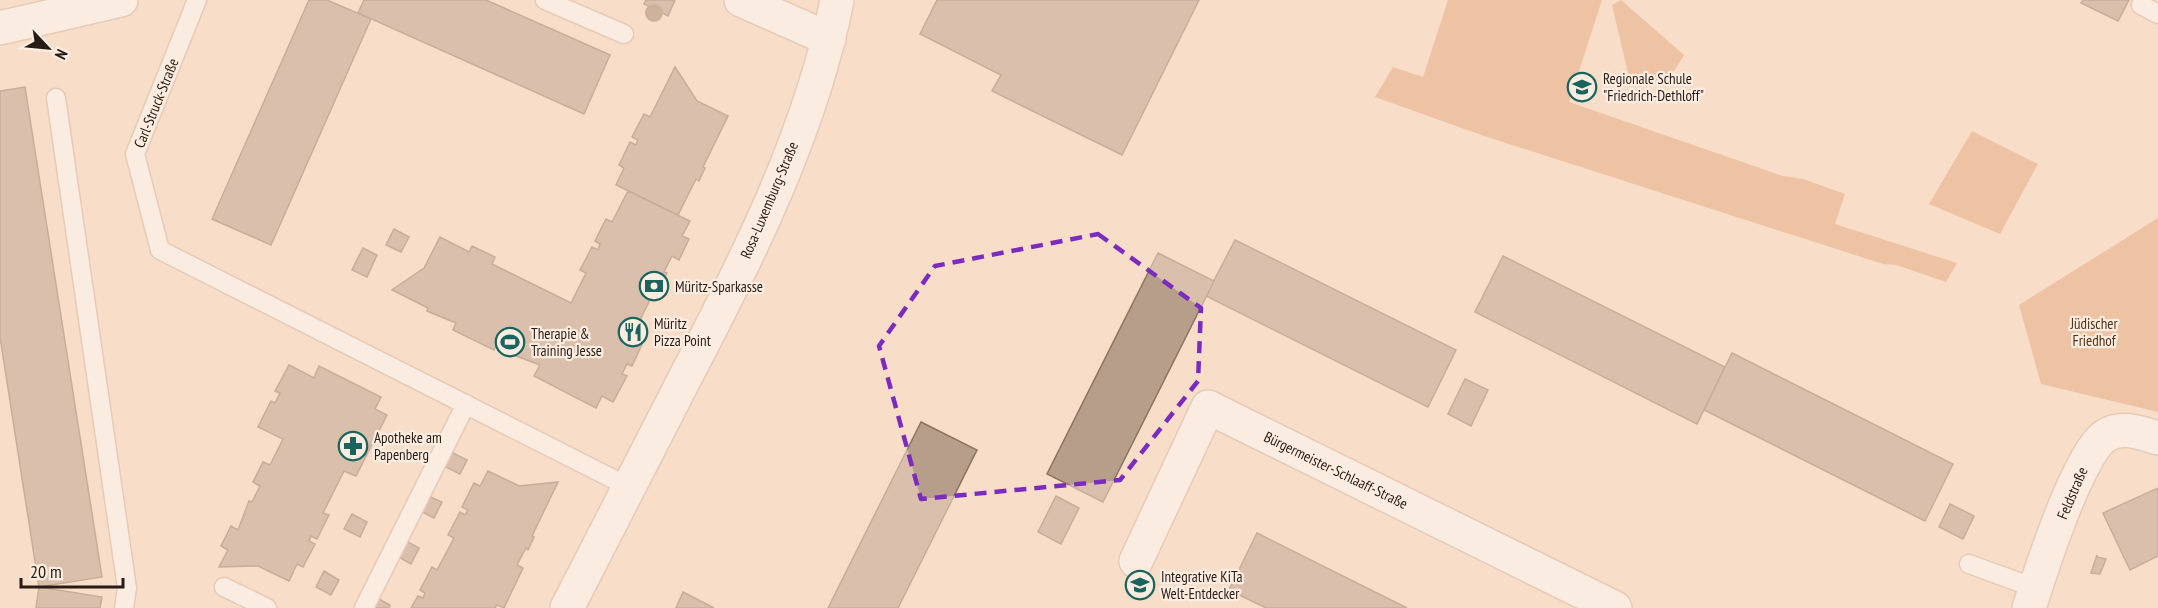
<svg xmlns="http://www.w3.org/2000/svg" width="2158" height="608" font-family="'PT Sans Narrow',sans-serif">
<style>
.green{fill:#e3a475}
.building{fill:#b79e8b;stroke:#8c7462;stroke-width:1.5}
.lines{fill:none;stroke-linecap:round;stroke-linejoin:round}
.lane-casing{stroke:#d0b6a3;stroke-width:21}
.street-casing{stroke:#d0b6a3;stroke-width:36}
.lane{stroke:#fff;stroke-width:18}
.street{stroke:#fff;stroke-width:33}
.tree{fill:#9d7e67}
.marked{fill:none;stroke:#7b2cbf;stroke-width:4.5;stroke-dasharray:12 8;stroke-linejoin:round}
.labels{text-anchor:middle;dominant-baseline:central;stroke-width:4.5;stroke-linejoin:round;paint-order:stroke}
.poi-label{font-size:15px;fill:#261c15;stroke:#fdede1;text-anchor:start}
.street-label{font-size:15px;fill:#261c15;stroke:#fdede1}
.park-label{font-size:15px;fill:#523116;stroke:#fdede1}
</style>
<rect width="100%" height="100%" fill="#f8ddc9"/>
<g class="green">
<polygon points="1448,0 1602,0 1569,102 1783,176 1803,179 1845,194 1835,224 1957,263 1946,282 1896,265 1883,264 1484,136 1375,97 1393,67 1423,77"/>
<path d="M1621,0L1684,55C1670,80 1661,88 1631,86L1612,5Z"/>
<polygon points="1972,131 2038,164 2000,234 1929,204"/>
<polygon points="2158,218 2158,412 2041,384 2019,305"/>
</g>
<g class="building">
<polygon points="309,0 327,0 371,19 271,245 212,219"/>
<polygon points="364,0 486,0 610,55 584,114 358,13"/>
<polygon points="646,0 675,0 668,16 644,4"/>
<polygon points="937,0 1199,0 1122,155 992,91 1001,75 920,34"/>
<polygon points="2083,0 2129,0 2118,21 2081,3"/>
<polygon points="675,67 697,101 728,116 703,167 705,168 699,181 696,179 678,215 616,185 624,168 619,165 630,142 636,145 638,140 632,137 644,114 650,117"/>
<polygon points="25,87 102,577 39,587 0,337 0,91"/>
<polygon points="628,191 690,221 682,236 689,239 679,260 672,256 664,272 667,273 661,286 658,284 633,334 644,340 632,366 627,364 622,374 627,376 613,402 602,396 596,408 534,376 540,365 511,354 512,351 497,343 494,350 453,330 456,323 427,311 428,308 392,290 424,268 440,237 469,252 472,246 495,257 492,264 571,303 586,273 580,270 592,247 598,250 600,244 595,241 606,219 612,222"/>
<polygon points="394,229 409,237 401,252 386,245"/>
<polygon points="1235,240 1456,350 1428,407 1206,296"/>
<polygon points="363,248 377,255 367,277 352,270"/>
<polygon points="1158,253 1214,281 1103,502 1047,474"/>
<polygon points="1503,256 1725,367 1697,424 1475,312"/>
<polygon points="1732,353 1953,464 1925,521 1704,410"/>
<polygon points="289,365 314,378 319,366 381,397 375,409 387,415 356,476 344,471 323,513 329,515 317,539 311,536 309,541 315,544 303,567 297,564 289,581 258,566 219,567 228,550 221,546 231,526 238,530 249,501 252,502 260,486 253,482 263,462 270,465 283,439 258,427 271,401 275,403 280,393 275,391"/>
<polygon points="1465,379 1488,390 1471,426 1448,414"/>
<polygon points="921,422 977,450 898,608 828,608"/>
<polygon points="445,449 467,460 460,474 438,463"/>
<polygon points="488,471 519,486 558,482 532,536 534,537 528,550 526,548 517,565 523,568 504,608 497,605 495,608 411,608 418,596 423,598 425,593 420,590 432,567 437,570 454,538 448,535 460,512 465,515 468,510 462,507 474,483 480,486"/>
<polygon points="2158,488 2158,556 2130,570 2103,513"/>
<polygon points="426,495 442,502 434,518 418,510"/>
<polygon points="1056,496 1079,508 1061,544 1038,532"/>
<polygon points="1950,504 1974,516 1963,539 1939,527"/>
<polygon points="352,514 367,522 360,537 344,529"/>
<polygon points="1257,533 1407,608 1266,608 1229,590"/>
<polygon points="404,540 419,548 411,564 395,555"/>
<polygon points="2097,555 2097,557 2106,559 2100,574 2091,573"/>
<polygon points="324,571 339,580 331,595 316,587"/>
<polygon points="39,587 102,597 100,608 36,608"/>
<polygon points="683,592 714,608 676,608"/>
<polygon points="375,597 390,605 389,608 369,608"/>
</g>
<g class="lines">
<g class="lane-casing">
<g id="lane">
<polyline points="197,0 135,154 160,250 629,487"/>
<polyline points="545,0 624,34"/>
<polyline points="2141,5 2158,14"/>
<polyline points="56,98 127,588 124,608"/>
<polyline points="1969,564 2035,588"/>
<polyline points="224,587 267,608"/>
<polyline points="364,608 466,404"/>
</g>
</g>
<g class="street-casing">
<g id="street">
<polyline points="741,0 829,39"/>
<polyline points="0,28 121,0"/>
<polyline points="1136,561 1208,407 1615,608"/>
<path d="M567,608C607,530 647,452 687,374C748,258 812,129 837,0"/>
<path d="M2029,608C2040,573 2078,454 2105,436C2121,425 2141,433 2158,438"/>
</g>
</g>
<use href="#lane" class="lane"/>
<use href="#street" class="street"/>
</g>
<circle class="tree" cx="654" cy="13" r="9"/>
<path d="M0 0H2158V608H0ZM1098,234L1201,308L1198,381L1120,480L921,499L879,346L935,266Z" fill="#f8ddc9" fill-opacity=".55" fill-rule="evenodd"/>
<path class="marked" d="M1098,234L1201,308L1198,381L1120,480L921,499L879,346L935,266Z"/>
<defs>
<g id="school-ring" transform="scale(1.5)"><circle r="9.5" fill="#fdede1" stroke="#19655e" stroke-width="1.5"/><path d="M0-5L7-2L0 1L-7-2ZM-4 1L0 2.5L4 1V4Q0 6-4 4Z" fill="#19655e"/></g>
<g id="bank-ring" transform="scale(1.5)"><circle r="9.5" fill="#fdede1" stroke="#19655e" stroke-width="1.5"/><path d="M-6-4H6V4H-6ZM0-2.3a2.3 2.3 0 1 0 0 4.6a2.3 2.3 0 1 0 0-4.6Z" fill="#19655e"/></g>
<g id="restaurant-ring" transform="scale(1.5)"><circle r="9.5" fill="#fdede1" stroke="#19655e" stroke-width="1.5"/><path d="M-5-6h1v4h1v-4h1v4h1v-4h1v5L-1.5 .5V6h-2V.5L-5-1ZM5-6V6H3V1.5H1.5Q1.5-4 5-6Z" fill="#19655e"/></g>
<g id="stadium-ring" transform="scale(1.5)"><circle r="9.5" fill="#fdede1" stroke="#19655e" stroke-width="1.5"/><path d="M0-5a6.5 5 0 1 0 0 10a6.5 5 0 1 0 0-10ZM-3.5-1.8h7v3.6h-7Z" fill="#19655e"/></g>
<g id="pharmacy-ring" transform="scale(1.5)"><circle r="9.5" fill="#fdede1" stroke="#19655e" stroke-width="1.5"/><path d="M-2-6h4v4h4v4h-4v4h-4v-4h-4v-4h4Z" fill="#19655e"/></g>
</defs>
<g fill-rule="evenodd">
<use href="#school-ring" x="1582" y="87"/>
<use href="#bank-ring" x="654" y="286"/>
<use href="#restaurant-ring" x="633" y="332"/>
<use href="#stadium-ring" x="510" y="342"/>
<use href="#pharmacy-ring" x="353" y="446"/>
<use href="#school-ring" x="1140" y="585"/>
</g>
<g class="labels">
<g class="poi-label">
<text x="1603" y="78">Regionale Schule<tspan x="1603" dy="17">"Friedrich-Dethloff"</tspan></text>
<text x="675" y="286">Müritz-Sparkasse</text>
<text x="654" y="323">Müritz<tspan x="654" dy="17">Pizza Point</tspan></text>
<text x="531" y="333">Therapie &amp;<tspan x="531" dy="17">Training Jesse</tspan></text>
<text x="374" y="437">Apotheke am<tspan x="374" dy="17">Papenberg</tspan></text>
<text x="1161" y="576">Integrative KiTa<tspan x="1161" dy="17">Welt-Entdecker</tspan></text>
</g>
<g class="street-label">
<text transform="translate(156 103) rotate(-68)">Carl-Struck-Straße</text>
<text transform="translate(769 200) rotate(-67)">Rosa-Luxemburg-Straße</text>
<text transform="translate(1336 470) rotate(26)">Bürgermeister-Schlaaff-Straße</text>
<text transform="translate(2072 493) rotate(-67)">Feldstraße</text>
</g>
<g class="park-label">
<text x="2094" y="323">Jüdischer<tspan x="2094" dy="17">Friedhof</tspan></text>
</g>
</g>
<g transform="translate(48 48) rotate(116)" stroke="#fdede1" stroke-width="4.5" paint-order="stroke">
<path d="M0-4.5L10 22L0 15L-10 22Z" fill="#261c15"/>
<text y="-9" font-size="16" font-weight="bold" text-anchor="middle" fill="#261c15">N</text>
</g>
<path d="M21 578v9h102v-9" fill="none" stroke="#261c15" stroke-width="3"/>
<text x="30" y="578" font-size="18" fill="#261c15" stroke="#fdede1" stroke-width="4.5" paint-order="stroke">20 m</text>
</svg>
